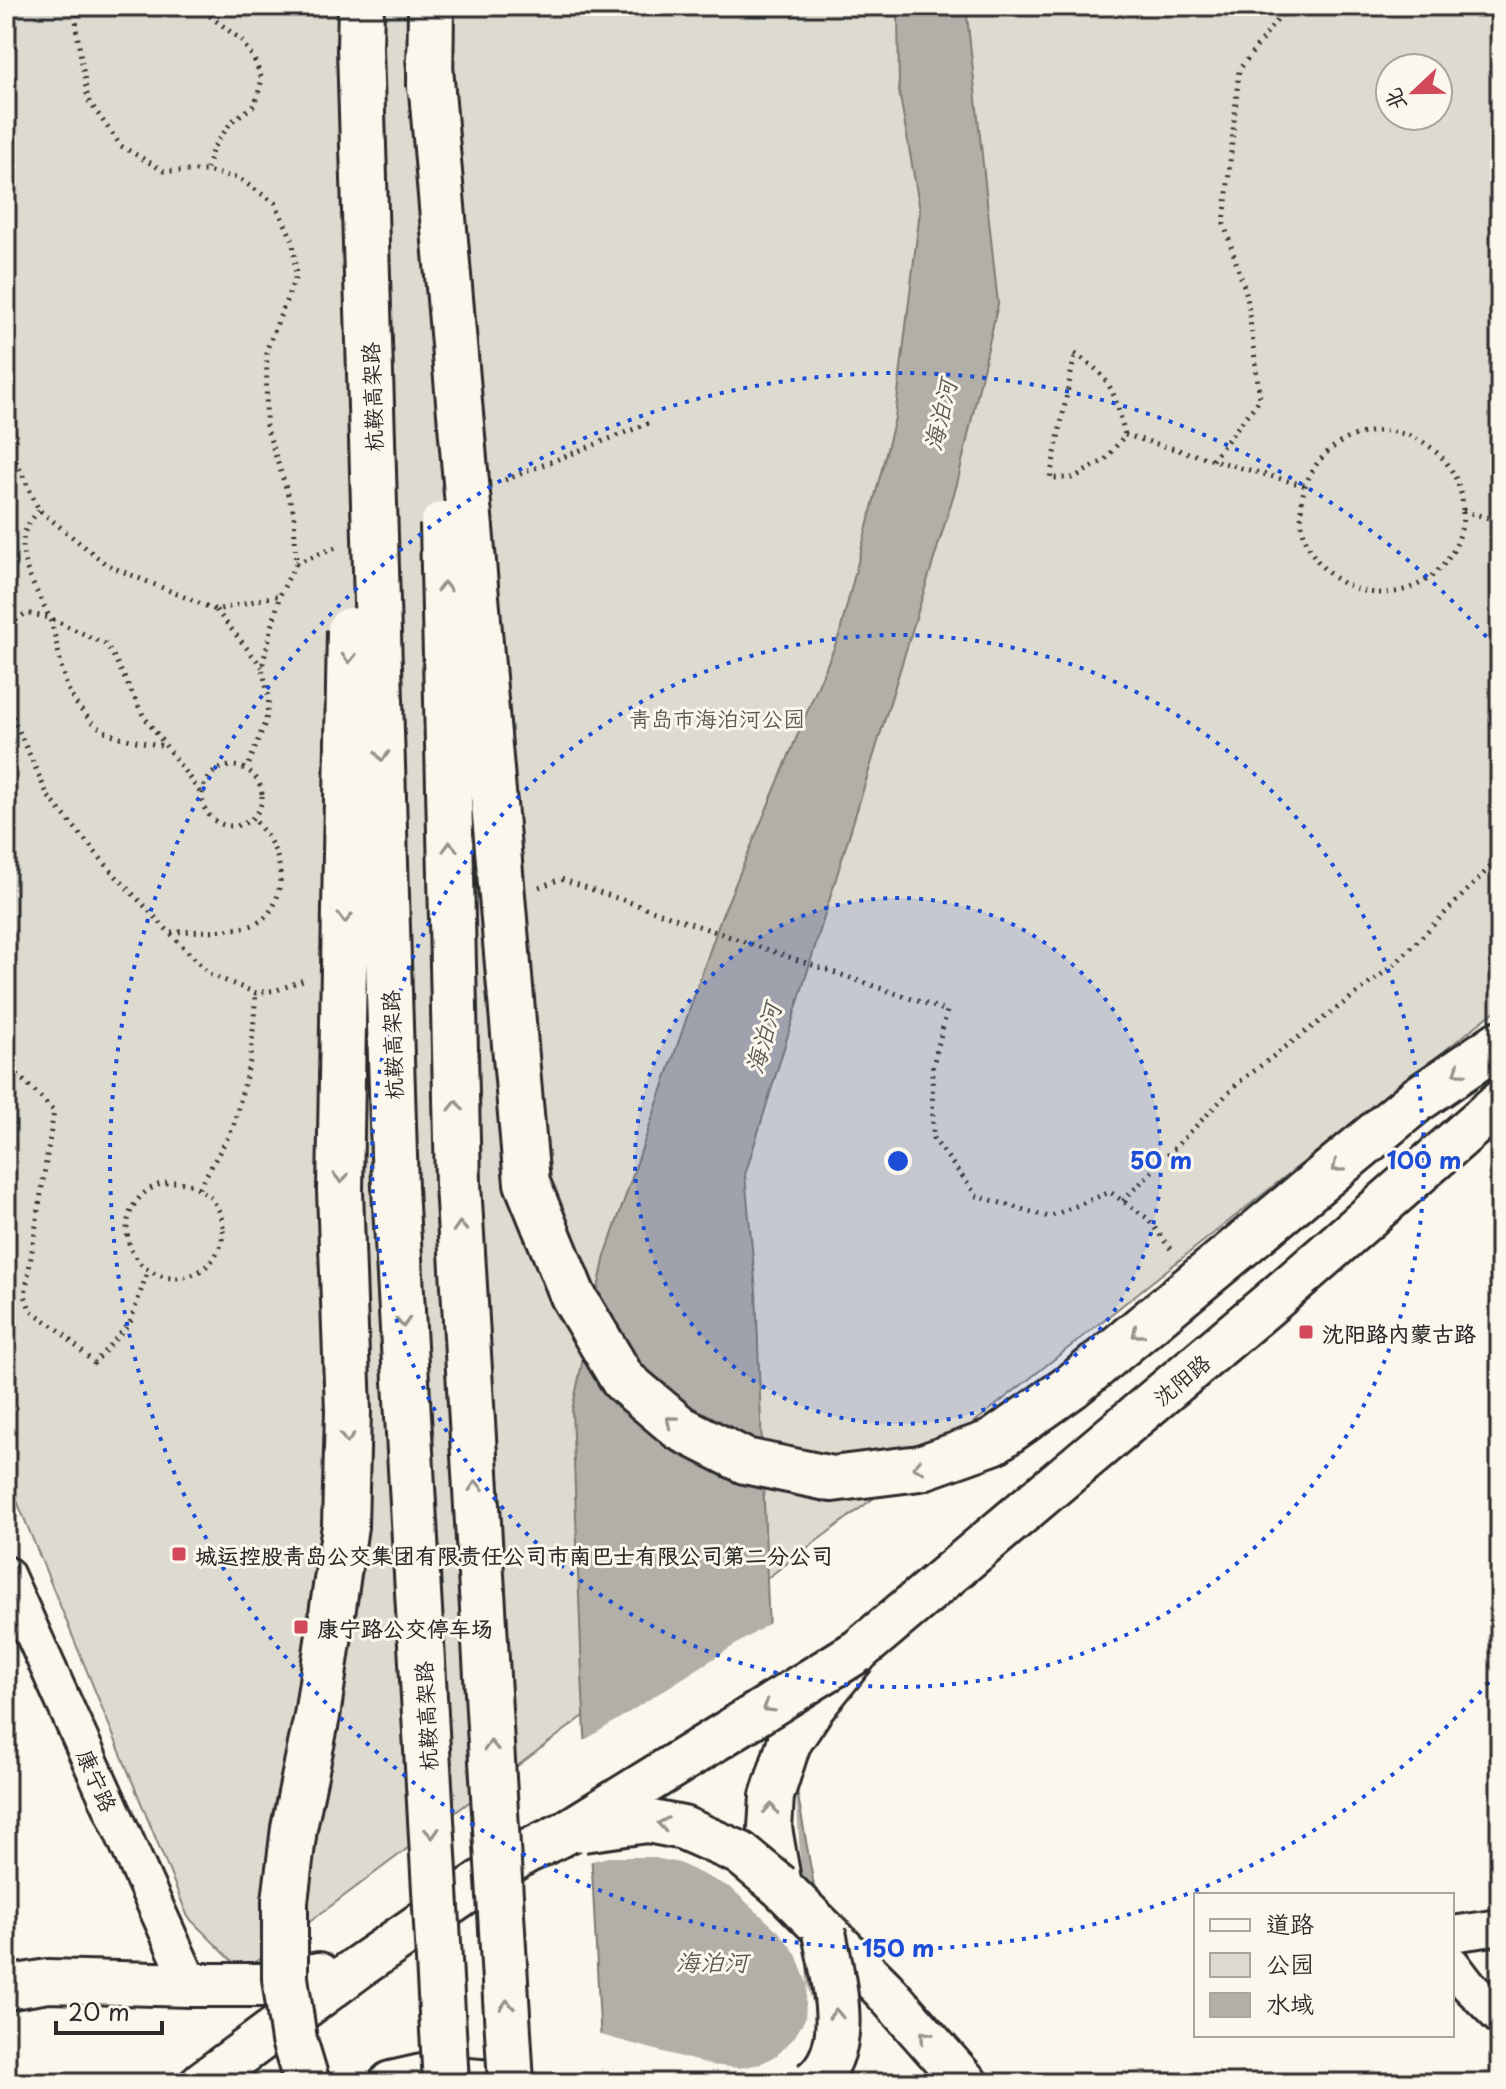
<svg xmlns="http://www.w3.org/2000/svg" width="1506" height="2089" font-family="'Playpen Sans','LXGW WenKai TC',sans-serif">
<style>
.green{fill:#dddad0;stroke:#84827e;stroke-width:2;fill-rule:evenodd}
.water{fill:#b1afa7;stroke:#7b7a75;stroke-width:2}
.pier{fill:#fbf7ec}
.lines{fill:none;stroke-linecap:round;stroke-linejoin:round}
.minor-casing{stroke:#2b2b2b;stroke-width:40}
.major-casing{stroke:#2b2b2b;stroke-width:48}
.highway-casing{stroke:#2b2b2b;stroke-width:50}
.path{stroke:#2b2b2b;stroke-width:5;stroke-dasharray:2 6;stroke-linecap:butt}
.minor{stroke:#fbf7ec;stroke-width:34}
.major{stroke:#fbf7ec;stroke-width:42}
.highway{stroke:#fbf7ec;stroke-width:44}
.major-bridge-casing{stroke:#2b2b2b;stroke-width:48;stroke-linecap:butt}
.highway-bridge-casing{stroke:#2b2b2b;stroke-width:50;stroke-linecap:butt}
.major-bridge{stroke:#fbf7ec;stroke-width:42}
.highway-bridge{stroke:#fbf7ec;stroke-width:44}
.oneway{stroke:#93918c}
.ring{fill:none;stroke:#1d4ed8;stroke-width:4;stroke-dasharray:4 8}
.poi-dot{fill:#d1495b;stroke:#fbf7ec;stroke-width:3}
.labels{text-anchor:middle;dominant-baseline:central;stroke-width:6;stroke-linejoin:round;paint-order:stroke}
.street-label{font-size:22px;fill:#2b2b2b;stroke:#fbf7ec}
.park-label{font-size:22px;fill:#585754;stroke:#fbf7ec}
.poi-label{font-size:22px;font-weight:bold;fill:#2b2b2b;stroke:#fbf7ec;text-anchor:start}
.water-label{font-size:24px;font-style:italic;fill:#5a5956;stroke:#fbf7ec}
.centre{fill:#1d4ed8;stroke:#fbf7ec;stroke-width:4}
.ring-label{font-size:24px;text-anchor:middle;font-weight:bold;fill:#1d4ed8;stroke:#fbf7ec;stroke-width:6;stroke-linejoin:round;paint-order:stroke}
</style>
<rect width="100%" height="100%" fill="#fbf7ec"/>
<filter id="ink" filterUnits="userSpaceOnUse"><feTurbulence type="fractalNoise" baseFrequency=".0125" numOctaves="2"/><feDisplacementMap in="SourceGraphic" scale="16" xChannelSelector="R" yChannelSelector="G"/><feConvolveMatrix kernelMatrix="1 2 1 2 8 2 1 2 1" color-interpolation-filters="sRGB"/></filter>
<g filter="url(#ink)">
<path class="green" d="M6,6H1500V1007L967,1428L243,1972L188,1917L6,1474ZM1390,68H1438V116H1390Z"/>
<polygon class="water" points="898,6 966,6 998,304 957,484 745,1175 756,1291 769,1633 849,2083 603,2083 582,1675 572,1410 605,1256 721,918 839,636 895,418 920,210 899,91"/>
<polygon class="pier" points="773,1621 794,1751 807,1984 834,2083 603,2083 597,2034 711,2065 739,2068 760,2064 777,2055 794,2038 805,2019 807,1984 796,1954 779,1932 731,1888 679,1863 650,1857 608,1857 588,1862 582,1742"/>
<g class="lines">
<g class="minor-casing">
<g id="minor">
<polyline points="6,1574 191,1985"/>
<polyline points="1452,1934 1500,1927"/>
<polyline points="1452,1964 1468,1985 1500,2017"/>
</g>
</g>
<g class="major-casing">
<g id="major">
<polyline points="6,1988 48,1981 191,1985 262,1985 319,1974"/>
<polyline points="202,2083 360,1966 522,1854 567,1832"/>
<polyline points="391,2083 422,2076 502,2083"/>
<polyline points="966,2083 884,1990 780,1886 770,1828 772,1796 789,1743 813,1707 858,1651 1277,1297 1500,1102"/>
</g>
</g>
<g class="highway-casing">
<polyline id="highway" points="1418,1099 1500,1043"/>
</g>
<g class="path">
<polyline points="78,6 76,27 88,100 121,146 164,171 206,171 238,178 275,203 293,241 296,276 267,349 266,426 294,513 296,563 280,595 262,667 269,699 266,720 247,769"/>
<polyline points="197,6 241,40 254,59 262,79 255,105 232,121 213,148 206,171"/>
<path d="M1075,354C1112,376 1115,395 1125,435L1105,460L1073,478H1050Z"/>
<circle cx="1382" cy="512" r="81"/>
<polyline points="1125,435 1306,486"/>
<polyline points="1212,460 1260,399 1247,296 1224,224 1239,70 1288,6"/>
<polyline points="16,461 39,510 107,565 216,610 280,595"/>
<polyline points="505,480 652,422"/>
<path d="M39,510C29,523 22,530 23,548C24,575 40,594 49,617C59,642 59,672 71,695C77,707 89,720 100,728C118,740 144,742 165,746"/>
<polyline points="1463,511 1500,521"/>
<polyline points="296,563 336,547"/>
<polyline points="216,610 262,667"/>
<path d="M6,672C9,665 13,659 12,652C12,645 9,646 8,639C7,625 16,620 26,613L50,618L105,644L112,653L143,715L202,795"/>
<polyline points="6,702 48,796 113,873 209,974 256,993 277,990 306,979"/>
<circle cx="232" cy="796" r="30"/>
<polyline points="539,887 561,879 947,1011 932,1069 933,1138 977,1196 1049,1217 1110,1192 1147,1218 1173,1252"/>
<path d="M171,932C195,931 222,932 246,927C280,920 287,876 274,849C269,838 261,828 253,818"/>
<polyline points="6,1063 54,1111 25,1295 30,1310 59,1330 94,1363 130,1323 148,1270"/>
<circle cx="175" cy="1230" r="48"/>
<polyline points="199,1188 233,1128 251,1057 256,993"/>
<polyline points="1123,1201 1238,1083 1394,965 1500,857"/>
</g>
<use href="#minor" class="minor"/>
<use href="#major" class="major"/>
<use href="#highway" class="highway"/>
<g class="major-bridge-casing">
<g id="major-bridge">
<polyline points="583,1830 647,1821 683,1828 740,1853 780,1886"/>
<polyline points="567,1832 858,1651"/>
<path d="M811,2083C856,2051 832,1977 824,1932"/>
</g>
</g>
<g class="highway-bridge-casing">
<g id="highway-bridge">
<polyline points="361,6 360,48 395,1188 446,2083"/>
<polyline points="429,57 527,1183 573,1296 623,1380 680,1428 745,1461 832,1479 920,1468 993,1442 1072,1386 1418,1099"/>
<polyline points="430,88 431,6"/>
<polyline points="443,524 458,1184 511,2083"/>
<polyline points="307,2083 294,2040 285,1978 285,1901 294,1828 317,1716 345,1526 348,1411 340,1191 350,630"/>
</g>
</g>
<use href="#major-bridge" class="major-bridge"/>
<use href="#highway-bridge" class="highway-bridge"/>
</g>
<defs><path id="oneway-chevron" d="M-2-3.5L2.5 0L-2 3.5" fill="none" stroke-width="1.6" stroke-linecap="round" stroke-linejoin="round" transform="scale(2)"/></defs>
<g class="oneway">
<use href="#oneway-chevron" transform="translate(444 587) rotate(-91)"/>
<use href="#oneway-chevron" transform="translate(349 658) rotate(91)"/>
<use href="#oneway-chevron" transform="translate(382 756) rotate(88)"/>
<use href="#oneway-chevron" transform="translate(450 847) rotate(-91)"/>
<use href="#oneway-chevron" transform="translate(345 918) rotate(91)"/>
<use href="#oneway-chevron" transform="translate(1459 1071) rotate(145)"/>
<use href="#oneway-chevron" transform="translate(456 1106) rotate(-91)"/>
<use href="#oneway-chevron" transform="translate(1337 1167) rotate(140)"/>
<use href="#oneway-chevron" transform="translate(341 1178) rotate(91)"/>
<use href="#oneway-chevron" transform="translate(460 1227) rotate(-93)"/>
<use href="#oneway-chevron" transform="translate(403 1322) rotate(87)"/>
<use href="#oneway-chevron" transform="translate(1137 1333) rotate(140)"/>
<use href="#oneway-chevron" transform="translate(671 1421) rotate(-141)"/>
<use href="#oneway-chevron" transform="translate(347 1438) rotate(92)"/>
<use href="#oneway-chevron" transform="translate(918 1467) rotate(167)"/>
<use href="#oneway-chevron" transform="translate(476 1486) rotate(-93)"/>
<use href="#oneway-chevron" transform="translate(768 1707) rotate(148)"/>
<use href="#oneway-chevron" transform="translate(491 1746) rotate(-93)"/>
<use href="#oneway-chevron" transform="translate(771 1809) rotate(-86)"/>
<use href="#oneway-chevron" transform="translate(663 1824) rotate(-170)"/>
<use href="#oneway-chevron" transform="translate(432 1833) rotate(87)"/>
<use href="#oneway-chevron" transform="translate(507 2005) rotate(-93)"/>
<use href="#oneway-chevron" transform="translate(836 2014) rotate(-92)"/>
<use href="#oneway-chevron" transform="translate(925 2036) rotate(-131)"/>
</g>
</g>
<circle cx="898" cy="1161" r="263" fill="#1d4ed8" fill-opacity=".12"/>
<g class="ring">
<circle cx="898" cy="1161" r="263"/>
<circle cx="898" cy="1161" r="526"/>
<path d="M1497 1673A788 788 0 1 1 1497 649"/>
</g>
<g class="poi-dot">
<rect x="1298" y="1324" width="16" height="16" rx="4"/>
<rect x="171" y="1546" width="16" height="16" rx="4"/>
<rect x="293" y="1619" width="16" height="16" rx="4"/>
</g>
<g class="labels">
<g class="street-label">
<text transform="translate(371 397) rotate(-92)">杭鞍高架路</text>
<text transform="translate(391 1045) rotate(-92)">杭鞍高架路</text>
<text transform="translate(1181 1379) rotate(-40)">沈阳路</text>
<text transform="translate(425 1716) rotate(-93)">杭鞍高架路</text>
<text transform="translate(98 1780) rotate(66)">康宁路</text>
</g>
<g class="park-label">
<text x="717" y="717">青岛市海泊河公园</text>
</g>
<g class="poi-label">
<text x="1322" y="1332">沈阳路内蒙古路</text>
<text x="195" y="1554">城运控股青岛公交集团有限责任公司市南巴士有限公司第二分公司</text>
<text x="317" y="1627">康宁路公交停车场</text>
</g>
<g class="water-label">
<text transform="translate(939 415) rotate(-77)">海泊河</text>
<text transform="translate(762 1038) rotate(-74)">海泊河</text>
<text x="712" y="1961">海泊河</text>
</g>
</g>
<circle cx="898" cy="1161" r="12" class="centre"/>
<g class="ring-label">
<text x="1161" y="1169">50 m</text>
<text x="1424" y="1169">100 m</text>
<text x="898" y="1957">150 m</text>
</g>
<rect width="1506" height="2089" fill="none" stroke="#fbf7ec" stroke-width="32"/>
<rect x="16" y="16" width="1474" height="2057" fill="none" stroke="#2b2b2b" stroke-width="3" filter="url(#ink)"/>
<rect x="1194" y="1893" width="260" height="144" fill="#fbf7ec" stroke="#a8a59f" stroke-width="2"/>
<rect x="1210" y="1919" width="40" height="12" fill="#fbf7ec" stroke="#a8a59f" stroke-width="2"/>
<text x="1266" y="1933" font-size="24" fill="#2b2b2b">道路</text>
<rect x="1210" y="1953" width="40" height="24" fill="#dddad0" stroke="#a8a59f" stroke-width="2"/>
<text x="1266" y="1973" font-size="24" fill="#2b2b2b">公园</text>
<rect x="1210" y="1993" width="40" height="24" fill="#b1afa7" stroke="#a8a59f" stroke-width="2"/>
<text x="1266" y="2013" font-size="24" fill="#2b2b2b">水域</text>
<g transform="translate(1414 92) rotate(248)"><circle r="38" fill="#fbf7ec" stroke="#a8a59f" stroke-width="2"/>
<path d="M0-6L14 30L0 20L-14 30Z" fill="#d1495b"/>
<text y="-12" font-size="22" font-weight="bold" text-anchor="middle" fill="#2b2b2b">北</text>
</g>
<path d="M56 2021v12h106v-12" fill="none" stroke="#2b2b2b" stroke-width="4"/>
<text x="68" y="2021" font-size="24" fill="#2b2b2b" stroke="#fbf7ec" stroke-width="6" paint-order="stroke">20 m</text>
</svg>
